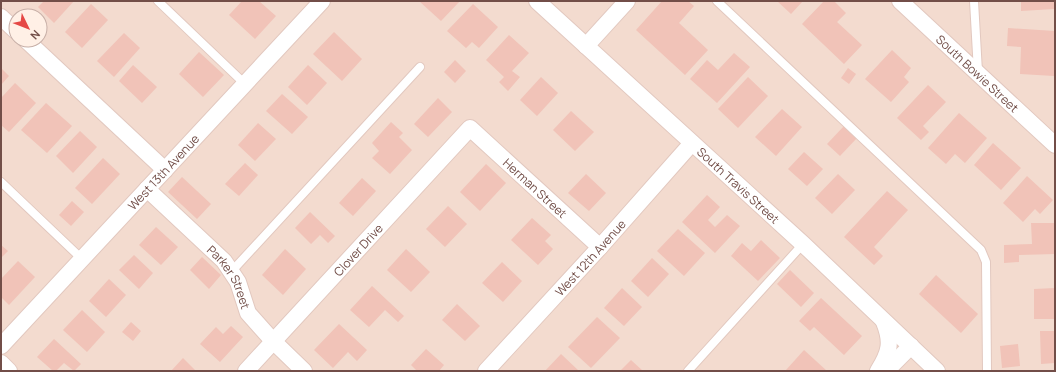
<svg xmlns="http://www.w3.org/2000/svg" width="1056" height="372" font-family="Manrope,sans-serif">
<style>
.residential{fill:#f3dbcf;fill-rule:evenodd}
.building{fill:#f1c3b8}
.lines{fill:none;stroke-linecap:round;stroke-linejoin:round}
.service-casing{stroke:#e2c8bf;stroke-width:10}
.minor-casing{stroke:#e2c8bf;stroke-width:18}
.service{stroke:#fff;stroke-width:8}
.minor{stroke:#fff;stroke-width:16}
.labels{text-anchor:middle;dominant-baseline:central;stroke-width:3;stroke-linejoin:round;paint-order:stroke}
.street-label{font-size:12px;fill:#724e48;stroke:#fff0e6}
</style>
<rect width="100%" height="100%" fill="#fcebe0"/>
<path class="residential" d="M1,1H1055V371H1ZM16,16H40V40H16Z"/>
<g class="building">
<polygon points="44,1 74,1 54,23 38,7"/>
<polygon points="242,1 259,1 276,16 255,39 229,15"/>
<polygon points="419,1 460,1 441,21"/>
<polygon points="662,1 688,1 694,6 679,23 708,50 685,75 636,30"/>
<polygon points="777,1 803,1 791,14"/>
<polygon points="824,1 834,1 846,13 837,22 862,45 844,64 802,24"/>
<polygon points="1021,1 1054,1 1054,9 1021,11"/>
<polygon points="91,4 108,20 82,48 65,32"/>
<polygon points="473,4 498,27 479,48 472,42 466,48 447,31"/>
<polygon points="1008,28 1055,31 1054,76 1020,74 1021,47 1007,46"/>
<polygon points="334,32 362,59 342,81 313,54"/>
<polygon points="124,33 140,48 114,77 97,61"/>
<polygon points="509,35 529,53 512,71 520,77 508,91 499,82 504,77 486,60"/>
<polygon points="892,50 911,68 904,77 909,82 891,102 865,79"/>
<polygon points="199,52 224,75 203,97 179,74"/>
<polygon points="734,53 750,67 717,103 690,79 707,60 718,70"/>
<polygon points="455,60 466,71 455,83 444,72"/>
<polygon points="133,65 157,87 142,103 119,81"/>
<polygon points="308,65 327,83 307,105 288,87"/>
<polygon points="1,68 9,76 1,85"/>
<polygon points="848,68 856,74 849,84 841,78"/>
<polygon points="541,77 558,93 537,116 520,100"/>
<polygon points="748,77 768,96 738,128 718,109"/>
<polygon points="15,83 36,103 9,132 1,125 1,98"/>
<polygon points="928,85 946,102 923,126 929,132 921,140 897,118"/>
<polygon points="282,94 308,117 292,134 266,111"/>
<polygon points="438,98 452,112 428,137 414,124"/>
<polygon points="46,103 72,126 47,153 21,130"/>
<polygon points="782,109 802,127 776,156 755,137"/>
<polygon points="571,111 594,132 575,151 553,130"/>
<polygon points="959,113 987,138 965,163 955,154 946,164 928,148"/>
<polygon points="391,122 403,133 399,137 412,150 390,174 372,158 379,151 372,143"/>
<polygon points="258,123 276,139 255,161 238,145"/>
<polygon points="844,126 857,138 840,156 827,144"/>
<polygon points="80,131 97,147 73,173 56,156"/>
<polygon points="993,143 1021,168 1001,190 974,165"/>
<polygon points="804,152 823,169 807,186 788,169"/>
<polygon points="103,158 120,174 92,204 75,188"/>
<polygon points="245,163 258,175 239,196 225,184"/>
<polygon points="486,164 506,183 480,211 460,192"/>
<polygon points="586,174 606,193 589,211 568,193"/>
<polygon points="838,174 855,190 832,214 815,198"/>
<polygon points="1027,176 1053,200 1040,214 1035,209 1023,222 1003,203"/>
<polygon points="182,177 211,204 197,219 168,192"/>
<polygon points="362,178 376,191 353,216 339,203"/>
<polygon points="887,191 908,210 874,247 883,256 874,265 844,237"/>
<polygon points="707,195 720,207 708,220 715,227 727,215 740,226 715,253 682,222"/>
<polygon points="72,201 84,212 71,226 59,215"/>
<polygon points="448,206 467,224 445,247 426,229"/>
<polygon points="310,212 335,236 328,243 320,235 311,244 295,228"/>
<polygon points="532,218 551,235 545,241 553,249 538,265 511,240"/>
<polygon points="1031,223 1055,223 1055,254 1019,255 1019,262 1004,263 1004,245 1032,244"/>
<polygon points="156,227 178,247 161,265 139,245"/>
<polygon points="678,229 705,253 684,276 657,251"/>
<polygon points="761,240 780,258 758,281 731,256 742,243 751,251"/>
<polygon points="1,245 8,251 1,258"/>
<polygon points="285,249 306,269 283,295 262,275"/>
<polygon points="406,249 430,272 411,292 387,270"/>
<polygon points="134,255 153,273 139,289 119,270"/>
<polygon points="202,257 221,275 209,289 190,270"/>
<polygon points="652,258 669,274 648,297 631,281"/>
<polygon points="18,261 35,277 9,305 1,297 1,279"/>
<polygon points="502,262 522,281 503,302 482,283"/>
<polygon points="790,270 814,293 801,307 777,284"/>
<polygon points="936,275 978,314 961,333 919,294"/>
<polygon points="109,279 126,295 106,317 89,301"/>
<polygon points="372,286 404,316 398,322 385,310 369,327 350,310"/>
<polygon points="622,288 642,307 624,326 604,308"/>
<polygon points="1055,288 1055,319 1034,319 1034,289"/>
<polygon points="821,298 862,336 844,355 814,327 810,331 799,321"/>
<polygon points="457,304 480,326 465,341 442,320"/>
<polygon points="82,310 105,332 87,352 63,330"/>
<polygon points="597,317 620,338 591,368 568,347"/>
<polygon points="131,322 141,331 133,341 122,332"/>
<polygon points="339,324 367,350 357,361 348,352 333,368 314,350"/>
<polygon points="231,326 243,337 220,362 200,344 216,327 223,334"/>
<polygon points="1040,331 1055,331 1055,363 1041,364"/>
<polygon points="54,339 81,364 74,371 64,363 56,371 53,371 37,357"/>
<polygon points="1018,344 1020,366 1002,368 1000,346"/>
<polygon points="426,349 444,365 439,371 417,371 411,365"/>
<polygon points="804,350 827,371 786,370"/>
<polygon points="561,354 579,371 545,371"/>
<polygon points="183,358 196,371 171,371"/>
<polygon points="631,360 643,371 620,371"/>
</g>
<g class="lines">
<g class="service-casing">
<g id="service">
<polyline points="158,1 245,84"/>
<polyline points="717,1 981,250 986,262 987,371"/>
<polyline points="974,1 978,72"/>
<polyline points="1,182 82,259"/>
<polyline points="231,272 420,67"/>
<polyline points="688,371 803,244"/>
</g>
</g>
<g class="minor-casing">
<g id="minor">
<path id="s1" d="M537,1L803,244L937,371"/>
<path id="s2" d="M900,1L1055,145"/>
<polyline points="1,17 16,31"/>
<polyline points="26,40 165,170"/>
<polyline points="586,46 627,1"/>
<path id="s3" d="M147,189L224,261L238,282L248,313L273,341L304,371"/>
<path id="s4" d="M1,346L322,1"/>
<polyline points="1,363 9,371"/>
<path id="s5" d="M246,371L470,128L600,247"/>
<path id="s6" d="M486,371L600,247L692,143"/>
<path d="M878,371C890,352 892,342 884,322"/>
<polyline points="884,371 891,366 911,346"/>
</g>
</g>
<use href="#service" class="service"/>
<use href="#minor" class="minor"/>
</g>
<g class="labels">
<g class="street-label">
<text stroke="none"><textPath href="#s2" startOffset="106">South Bowie Street</textPath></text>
<text stroke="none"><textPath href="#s4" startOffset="238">West 13th Avenue</textPath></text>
<text stroke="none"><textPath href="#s1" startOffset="273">South Travis Street</textPath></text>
<text stroke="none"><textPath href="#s5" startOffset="419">Herman Street</textPath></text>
<text stroke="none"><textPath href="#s5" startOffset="165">Clover Drive</textPath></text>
<text stroke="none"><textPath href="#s6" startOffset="154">West 12th Avenue</textPath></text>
<text stroke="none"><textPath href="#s3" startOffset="122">Parker Street</textPath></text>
</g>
</g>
<rect width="1056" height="372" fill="none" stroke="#724e48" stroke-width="4"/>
<g transform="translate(28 28) rotate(133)"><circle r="19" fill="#fff0e6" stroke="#c7afa7"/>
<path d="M0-3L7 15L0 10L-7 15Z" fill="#e54845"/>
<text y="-6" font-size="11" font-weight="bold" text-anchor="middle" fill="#724e48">N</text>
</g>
</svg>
